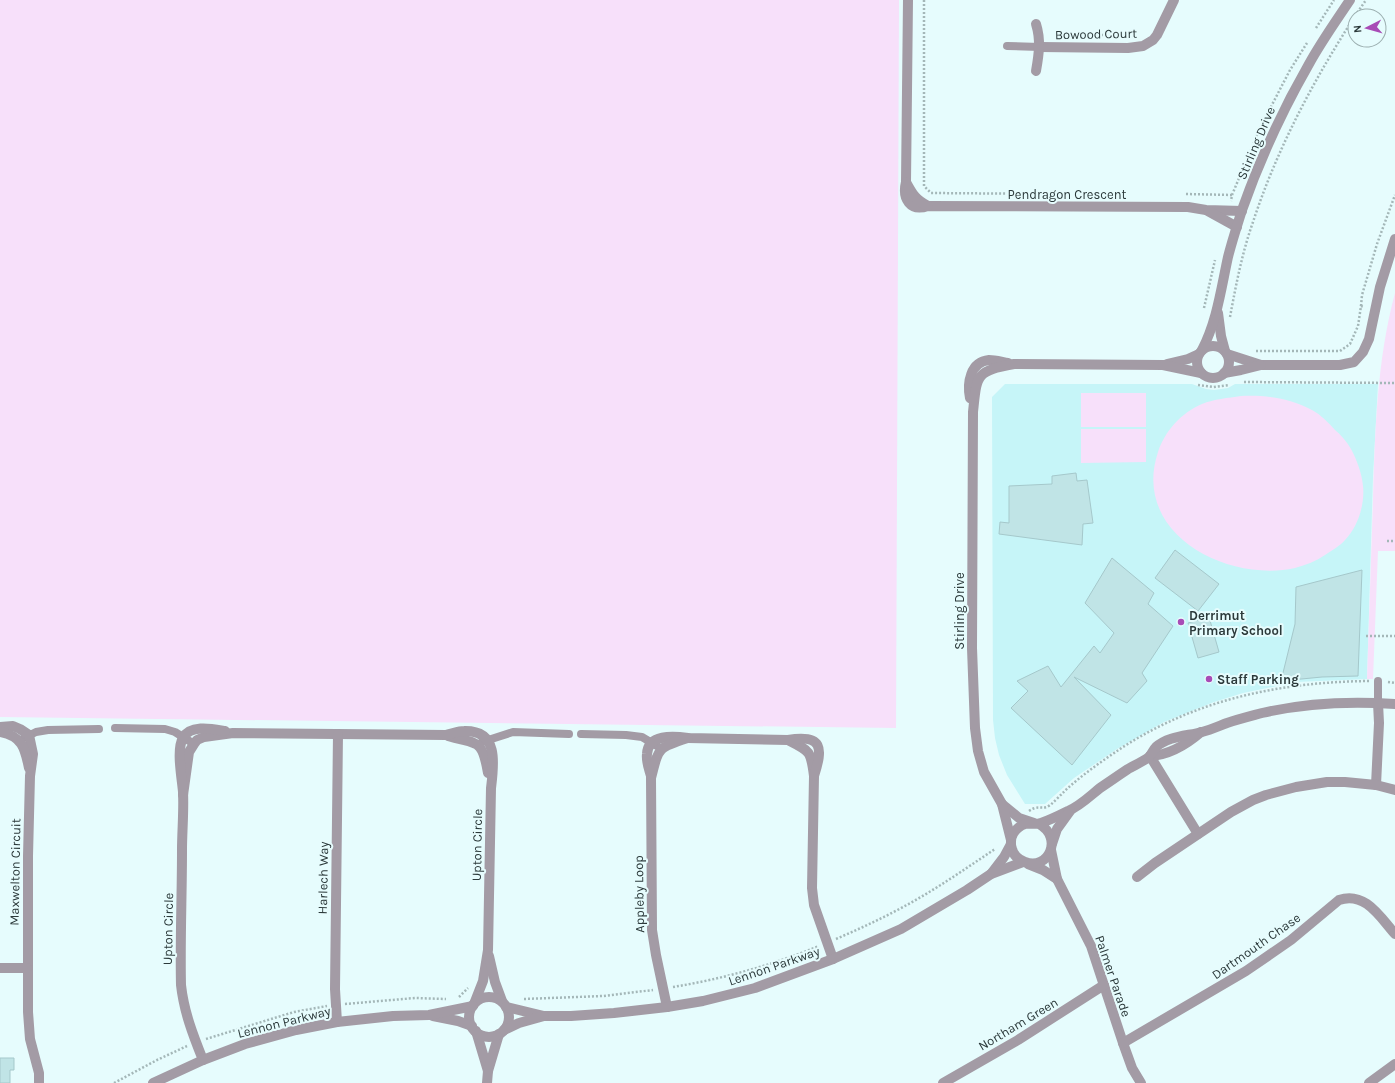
<svg xmlns="http://www.w3.org/2000/svg" width="1395" height="1083" font-family="Karla,sans-serif">
<style>
.built{fill:#c6f5f8}
.green{fill:#f7e0fa}
.building{fill:#c0e4e6;stroke:#a5c8cb}
.lines{fill:none;stroke-linecap:round;stroke-linejoin:round}
.path{stroke:#a4b7b8;stroke-width:2.5;stroke-dasharray:2 2;stroke-linecap:butt}
.service{stroke:#a39ba5;stroke-width:8}
.minor{stroke:#a39ba5;stroke-width:10}
.tertiary{stroke:#a39ba5;stroke-width:10}
.poi-dot{fill:#a84bb6;stroke:#e6fcfd;stroke-width:1.5}
.labels{text-anchor:middle;dominant-baseline:central;stroke-width:4;stroke-linejoin:round;paint-order:stroke}
.street-label{font-size:13px;fill:#2b393a;stroke:#e6fcfd}
.poi-label{font-size:13px;font-weight:bold;fill:#2b393a;stroke:#e6fcfd;text-anchor:start}
</style>
<rect width="100%" height="100%" fill="#e6fcfd"/>
<polygon class="built" points="1005,384 1192,384 1206,389 1214,390 1228,388 1235,384 1378,384 1373,477 1367,679 1296,682 1243,693 1214,702 1164,722 1117,749 1074,778 1045,804 1025,804 1007,775 999,755 995,738 993,720 992,397"/>
<g class="green">
<polygon points="0,0 899,0 896,728 0,717"/>
<path d="M1395,293V551H1378L1373,679H1367C1369,619 1371,560 1373,500C1375,430 1377,360 1395,293Z"/>
<rect x="1081" y="393" width="65" height="34"/>
<path d="M1241,396C1266,395 1290,398 1312,410C1321,415 1328,422 1335,430C1341,435 1347,442 1351,449C1357,460 1362,474 1363,486C1365,504 1358,527 1345,540C1340,546 1332,550 1325,555C1316,561 1306,565 1295,568C1226,583 1131,533 1158,452C1165,431 1181,413 1202,404C1214,399 1228,398 1241,396Z"/>
<polygon points="1081,429 1146,429 1146,462 1081,463"/>
</g>
<g class="building">
<polygon points="1076,473 1077,481 1087,480 1093,523 1083,524 1082,545 999,534 1000,522 1009,523 1009,486 1052,484 1052,476"/>
<polygon points="1175,550 1219,584 1198,611 1155,578"/>
<polygon points="1112,558 1154,593 1148,604 1173,626 1142,673 1147,681 1127,703 1074,677 1111,715 1072,765 1011,708 1028,691 1017,681 1048,666 1061,687 1094,646 1100,653 1114,633 1085,603"/>
<polygon points="1362,570 1358,676 1322,677 1281,681 1295,624 1296,587"/>
<polygon points="1209,617 1219,652 1198,658 1188,623"/>
<polygon points="0,1058 14,1058 14,1070 10,1070 10,1083 0,1083"/>
</g>
<g class="lines">
<g class="path">
<polyline points="924,0 924,186 931,193 1059,194"/>
<polyline points="1355,16 1366,0"/>
<polyline points="1316,28 1334,0"/>
<polyline points="1093,35 1132,35"/>
<polyline points="1186,194 1232,195 1231,201"/>
<polyline points="1232,195 1260,128 1290,70 1307,43"/>
<polyline points="1361,306 1362,295 1377,244 1395,195"/>
<polyline points="1204,308 1215,260"/>
<path d="M1230,317C1236,285 1242,253 1253,222C1277,149 1313,81 1355,16"/>
<polyline points="1256,351 1340,351 1350,344 1358,326 1361,306 1364,307"/>
<polyline points="1244,382 1395,383"/>
<polyline points="1198,385 1213,387 1229,385"/>
<polyline points="1387,541 1395,541"/>
<polyline points="1366,636 1395,636"/>
<polyline points="1388,682 1395,683"/>
<path d="M1029,811C1038,805 1040,809 1047,807C1052,805 1064,791 1069,787C1086,772 1105,759 1123,747C1198,699 1281,682 1369,681"/>
<path d="M836,939C859,929 881,919 903,907C935,890 965,869 995,849"/>
<path d="M673,987C722,979 773,965 819,946"/>
<polyline points="459,997 468,988"/>
<polyline points="524,999 603,996 653,990"/>
<polyline points="345,1004 415,998 446,999"/>
<polyline points="206,1039 294,1012 327,1006"/>
<polyline points="114,1083 157,1060 187,1046"/>
</g>
<g class="service">
<polyline points="1007,46 1040,47"/>
<polyline points="1378,681 1378,703"/>
<polyline points="115,728 165,729 175,732 194,744"/>
<polyline points="581,734 626,735 642,737 657,746"/>
<polyline points="24,738 36,732 48,730 99,729"/>
<polyline points="482,742 513,732 569,734"/>
</g>
<g class="minor">
<path d="M908,0L906,182C902,199 910,212 928,206L1188,207L1206,210L1242,211"/>
<polyline points="1040,47 1128,48 1143,46 1153,40 1157,35 1174,0"/>
<path d="M1036,71C1039,54 1041,40 1036,24"/>
<path d="M906,182C913,195 916,200 928,206"/>
<polyline points="1208,211 1237,227"/>
<polyline points="1218,313 1221,336 1225,351"/>
<circle cx="1213" cy="362" r="16"/>
<path d="M1202,350C1217,321 1221,289 1228,257C1232,241 1237,226 1242,210C1260,159 1282,111 1309,64C1321,42 1336,21 1350,0"/>
<polyline points="1227,354 1261,365 1340,365 1354,362 1363,352 1369,339 1380,287 1395,239"/>
<polyline points="1167,364 1188,359 1199,354"/>
<polyline points="1224,373 1241,370 1261,365"/>
<path d="M970,398C967,383 970,362 989,360C995,360 1002,362 1008,363"/>
<polyline points="0,727 13,726 20,729 29,735 33,754 30,776 28,856 28,1012 30,1039 39,1073 39,1083"/>
<path d="M0,732C22,736 25,748 29,768"/>
<path d="M448,736C477,745 482,737 488,773"/>
<path d="M788,740C810,751 811,751 814,776L812,888L814,905L833,959"/>
<polyline points="1150,756 1198,834"/>
<path d="M651,776C649,769 646,762 647,754C648,734 673,736 688,738L788,740C823,734 823,748 814,776"/>
<polyline points="1376,785 1379,723 1378,703"/>
<path d="M183,795L189,752L194,744L197,740L204,737L233,733L446,735C452,734 458,731 464,731C499,730 494,764 491,788L488,950L483,981L474,1004"/>
<polyline points="1002,804 1019,818 1034,823"/>
<path d="M1011,840L1002,804L984,772L978,751L975,728L972,648L973,412C977,375 975,371 1014,364L1163,365L1201,373"/>
<polyline points="1051,850 1057,879 1091,946 1123,1043 1132,1068 1141,1083"/>
<polyline points="1028,864 1043,870 1057,879"/>
<polyline points="1137,877 1155,863 1231,812 1253,800 1266,795 1296,787 1327,782 1345,782 1376,785 1395,790"/>
<polyline points="489,956 495,982 502,1001"/>
<polyline points="0,968 27,968"/>
<path d="M667,1007L656,955L652,930L651,778C659,747 657,748 688,738"/>
<polyline points="337,1022 335,989 338,734"/>
<polyline points="476,1031 488,1071"/>
<path d="M1123,1043L1246,971L1291,940L1339,900C1365,891 1380,917 1395,934"/>
<path d="M203,1060C193,1035 184,1012 181,985C180,940 182,895 182,850C182,831 184,811 183,792C182,779 176,749 183,738C190,724 213,729 225,731"/>
<polyline points="487,1083 488,1071 499,1034"/>
<polyline points="943,1083 1018,1040 1104,985"/>
</g>
<g class="tertiary">
<path d="M1150,756C1170,755 1186,745 1201,732"/>
<path d="M1039,824C1064,838 1048,871 1025,862C1010,857 1006,838 1018,828C1027,820 1033,826 1041,823C1050,820 1060,815 1068,811C1080,806 1090,796 1100,788C1109,782 1119,775 1128,769C1135,765 1142,762 1149,757C1152,754 1153,750 1156,747C1168,736 1187,736 1202,732C1210,730 1219,726 1227,723C1239,719 1251,716 1262,713C1305,703 1351,701 1395,704"/>
<polyline points="1052,844 1057,829 1070,811"/>
<polyline points="991,874 1004,857 1011,844"/>
<circle cx="489" cy="1017" r="20"/>
<polyline points="506,1007 544,1016 571,1016 614,1013 667,1007 703,1001 755,988 833,959 901,929 967,890 991,874 1023,862"/>
<polyline points="433,1016 458,1021 472,1026"/>
<polyline points="504,1030 519,1023 544,1016"/>
<polyline points="153,1083 203,1060 245,1044 296,1030 337,1022 393,1016 429,1015 473,1006"/>
<polyline points="1369,1083 1395,1064"/>
</g>
</g>
<g class="poi-dot">
<circle cx="1181" cy="622" r="4"/>
<circle cx="1209" cy="679" r="4"/>
</g>
<g class="labels">
<g class="street-label">
<text transform="translate(1096 34) rotate(-1)">Bowood Court</text>
<text transform="translate(1256 143) rotate(-67)">Stirling Drive</text>
<text x="1067" y="194">Pendragon Crescent</text>
<text transform="translate(959 611) rotate(-90)">Stirling Drive</text>
<text transform="translate(477 845) rotate(-89)">Upton Circle</text>
<text transform="translate(15 872) rotate(-89)">Maxwelton Circuit</text>
<text transform="translate(323 878) rotate(-89)">Harlech Way</text>
<text transform="translate(639 894) rotate(-91)">Appleby Loop</text>
<text transform="translate(168 929) rotate(-89)">Upton Circle</text>
<text transform="translate(1256 946) rotate(-35)">Dartmouth Chase</text>
<text transform="translate(774 966) rotate(-19)">Lennon Parkway</text>
<text transform="translate(1113 976) rotate(71)">Palmer Parade</text>
<text transform="translate(284 1022) rotate(-14)">Lennon Parkway</text>
<text transform="translate(1018 1024) rotate(-31)">Northam Green</text>
</g>
<g class="poi-label">
<text x="1189" y="615">Derrimut<tspan x="1189" dy="15">Primary School</tspan></text>
<text x="1217" y="679">Staff Parking</text>
</g>
</g>
<g transform="translate(1367 28) rotate(264)"><circle r="19" fill="#e6fcfd" stroke="#9baeaf"/>
<path d="M0-3L7 15L0 10L-7 15Z" fill="#a84bb6"/>
<text y="-6" font-size="11" font-weight="bold" text-anchor="middle" fill="#2b393a">N</text>
</g>
</svg>
